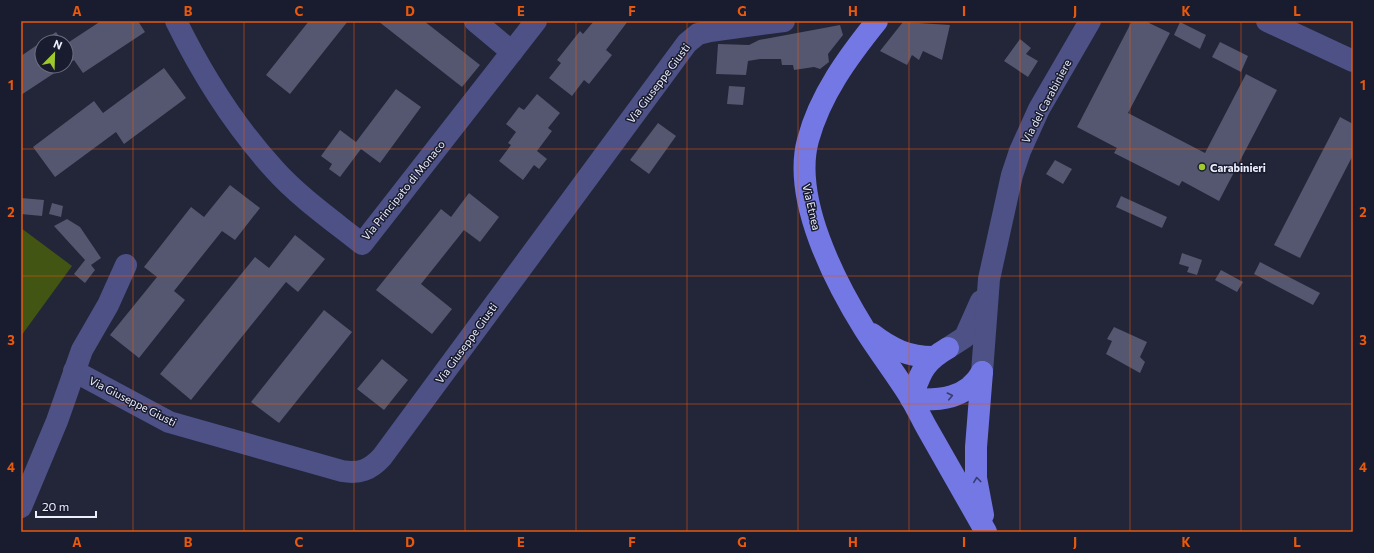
<svg xmlns="http://www.w3.org/2000/svg" width="1374" height="553" font-family="Commissioner,sans-serif">
<style>
.green{fill:#425512}
.building{fill:#54576f}
.lines{fill:none;stroke-linecap:round;stroke-linejoin:round}
.minor{stroke:#4d5186;stroke-width:22}
.major{stroke:#7378e5;stroke-width:22}
.oneway{stroke:#383c6f}
.grid{fill:none;stroke:#e8590c;stroke-width:1;stroke-opacity:0.55}
.poi-dot{fill:#9fca2d;stroke:#191b2f;stroke-width:1.5}
.labels{text-anchor:middle;dominant-baseline:central;stroke-width:3;stroke-linejoin:round;paint-order:stroke}
.street-label{font-size:11px;fill:#eceefc;stroke:#191b2f}
.poi-label{font-size:11px;font-weight:bold;fill:#eceefc;stroke:#191b2f;text-anchor:start}
.neatline{fill:none;stroke:#e8590c;stroke-width:1.5}
.grid-label{font-size:13px;text-anchor:middle;font-weight:bold;fill:#e8590c}
</style>
<rect width="100%" height="100%" fill="#232539"/>
<polygon class="green" points="21,228 72,266 21,336"/>
<g class="building">
<polygon points="101,21 138,21 145,32 83,73 74,60 66,66 66,44"/>
<polygon points="309,21 348,21 290,94 266,75"/>
<polygon points="378,21 424,21 480,65 462,87"/>
<polygon points="594,21 628,21 606,50 612,55 589,84 584,80 572,96 549,78 561,63 557,60 580,31 583,34"/>
<polygon points="1132,21 1145,21 1170,33 1128,113 1205,153 1246,74 1277,90 1219,201 1182,181 1179,186 1114,153 1117,148 1077,127"/>
<polygon points="903,22 950,25 942,60 923,51 919,60 912,55 907,65 880,51"/>
<polygon points="1180,22 1206,35 1200,49 1174,35"/>
<polygon points="840,25 843,35 828,54 829,62 820,69 814,67 794,70 793,65 782,65 781,59 760,59 748,61 746,75 716,74 718,44 749,45 759,40"/>
<polygon points="56,32 63,42 42,42 42,66 65,66 21,95 21,56"/>
<polygon points="1020,39 1031,48 1026,54 1038,61 1028,77 1004,61"/>
<polygon points="1220,42 1248,56 1241,72 1212,57"/>
<polygon points="164,68 186,98 124,144 116,132 55,177 33,147 94,101 103,113"/>
<polygon points="729,86 745,87 743,105 727,104"/>
<polygon points="396,89 421,107 380,163 361,149 340,177 329,169 332,164 321,156 340,130 356,142"/>
<polygon points="537,94 560,113 548,128 552,131 537,151 547,159 539,169 534,165 523,180 499,161 511,145 508,143 516,132 506,124 519,107 524,110"/>
<polygon points="1340,117 1353,124 1353,155 1300,258 1274,245"/>
<polygon points="658,123 676,136 649,174 630,160"/>
<polygon points="1055,160 1072,169 1063,184 1046,174"/>
<polygon points="230,185 260,208 235,240 222,231 174,291 185,300 139,358 110,335 157,277 144,267 191,207 204,217"/>
<polygon points="469,193 499,217 480,242 464,230 421,284 452,309 432,334 376,290 441,209 451,217"/>
<polygon points="1121,196 1167,217 1162,228 1116,207"/>
<polygon points="21,198 44,200 42,216 21,214"/>
<polygon points="52,203 63,206 61,217 49,214"/>
<polygon points="67,219 80,227 101,258 91,265 95,270 85,283 74,274 85,260 54,226"/>
<polygon points="295,235 325,259 298,292 286,282 191,400 160,374 255,257 269,268"/>
<polygon points="1182,253 1202,260 1197,275 1187,272 1189,267 1179,264"/>
<polygon points="1260,262 1320,293 1313,305 1254,274"/>
<polygon points="1221,270 1243,282 1237,292 1215,280"/>
<polygon points="324,310 352,332 279,423 251,402"/>
<polygon points="1114,327 1147,342 1140,357 1145,362 1140,373 1106,354 1112,341 1107,339"/>
<polygon points="382,359 408,380 384,410 357,389"/>
</g>
<g class="lines">
<g class="minor">
<path d="M176,21C202,74 234,125 274,169C299,197 332,220 362,244L536,21"/>
<polyline points="475,21 512,52"/>
<polyline points="1267,21 1353,61"/>
<polyline points="948,348 965,337 981,301"/>
<path d="M74,371L169,422L342,471C360,474 370,470 382,457L687,43L698,34L710,31L784,21"/>
<polyline points="982,372 989,279 1012,175 1020,151 1039,109 1090,21"/>
<polyline points="21,507 57,421 82,350 108,305 126,265"/>
</g>
<g class="major">
<path d="M877,21C848,57 820,95 808,140C792,199 835,282 865,330C879,352 895,373 909,395C916,406 921,418 928,430C947,464 967,498 986,532"/>
<path d="M872,334C891,349 909,357 933,357"/>
<path d="M948,348C922,363 921,373 911,399C939,401 967,399 982,372"/>
<polyline points="982,372 976,447 976,478 983,515"/>
</g>
</g>
<defs><path id="oneway-chevron" d="M-2-3.5L2.5 0L-2 3.5" fill="none" stroke-width="1.6" stroke-linecap="round" stroke-linejoin="round"/></defs>
<g class="oneway">
<use href="#oneway-chevron" transform="translate(950 396) rotate(-12)"/>
<use href="#oneway-chevron" transform="translate(977 480) rotate(-97)"/>
</g>
<path class="grid" d="M133,21V532M244,21V532M354,21V532M465,21V532M576,21V532M687,21V532M798,21V532M909,21V532M1020,21V532M1130,21V532M1241,21V532M21,149H1353M21,276H1353M21,404H1353"/>
<circle class="poi-dot" cx="1202" cy="167" r="4"/>
<g class="labels">
<g class="street-label">
<text transform="translate(658 83) rotate(-53)">Via Giuseppe Giusti</text>
<text transform="translate(1046 101) rotate(-62)">Via del Carabiniere</text>
<text transform="translate(403 190) rotate(-51)">Via Principato di Monaco</text>
<text transform="translate(812 207) rotate(77)">Via Etnea</text>
<text transform="translate(466 343) rotate(-54)">Via Giuseppe Giusti</text>
<text transform="translate(133 401) rotate(27)">Via Giuseppe Giusti</text>
</g>
<g class="poi-label">
<text x="1210" y="167">Carabinieri</text>
</g>
</g>
<rect width="1374" height="553" fill="none" stroke="#191b2f" stroke-width="44"/>
<g transform="translate(54 54) rotate(23)"><circle r="19" fill="#191b2f" stroke="#6d6f81"/>
<path d="M0-3L7 15L0 10L-7 15Z" fill="#9fca2d"/>
<text y="-6" font-size="11" font-weight="bold" text-anchor="middle" fill="#eceefc">N</text>
</g>
<path d="M36 511v6h60v-6" fill="none" stroke="#eceefc" stroke-width="2"/>
<text x="42" y="511" font-size="12" fill="#eceefc" stroke="#191b2f" stroke-width="3" paint-order="stroke">20 m</text>
<rect x="22" y="22" width="1330" height="509" class="neatline"/>
<g class="grid-label">
<text x="77" y="16">A</text>
<text x="188" y="16">B</text>
<text x="299" y="16">C</text>
<text x="410" y="16">D</text>
<text x="521" y="16">E</text>
<text x="632" y="16">F</text>
<text x="742" y="16">G</text>
<text x="853" y="16">H</text>
<text x="964" y="16">I</text>
<text x="1075" y="16">J</text>
<text x="1186" y="16">K</text>
<text x="1297" y="16">L</text>
<text x="11" y="90">1</text>
<text x="1363" y="90">1</text>
<text x="11" y="217">2</text>
<text x="1363" y="217">2</text>
<text x="11" y="345">3</text>
<text x="1363" y="345">3</text>
<text x="11" y="472">4</text>
<text x="1363" y="472">4</text>
<text x="77" y="547">A</text>
<text x="188" y="547">B</text>
<text x="299" y="547">C</text>
<text x="410" y="547">D</text>
<text x="521" y="547">E</text>
<text x="632" y="547">F</text>
<text x="742" y="547">G</text>
<text x="853" y="547">H</text>
<text x="964" y="547">I</text>
<text x="1075" y="547">J</text>
<text x="1186" y="547">K</text>
<text x="1297" y="547">L</text>
</g>
</svg>
